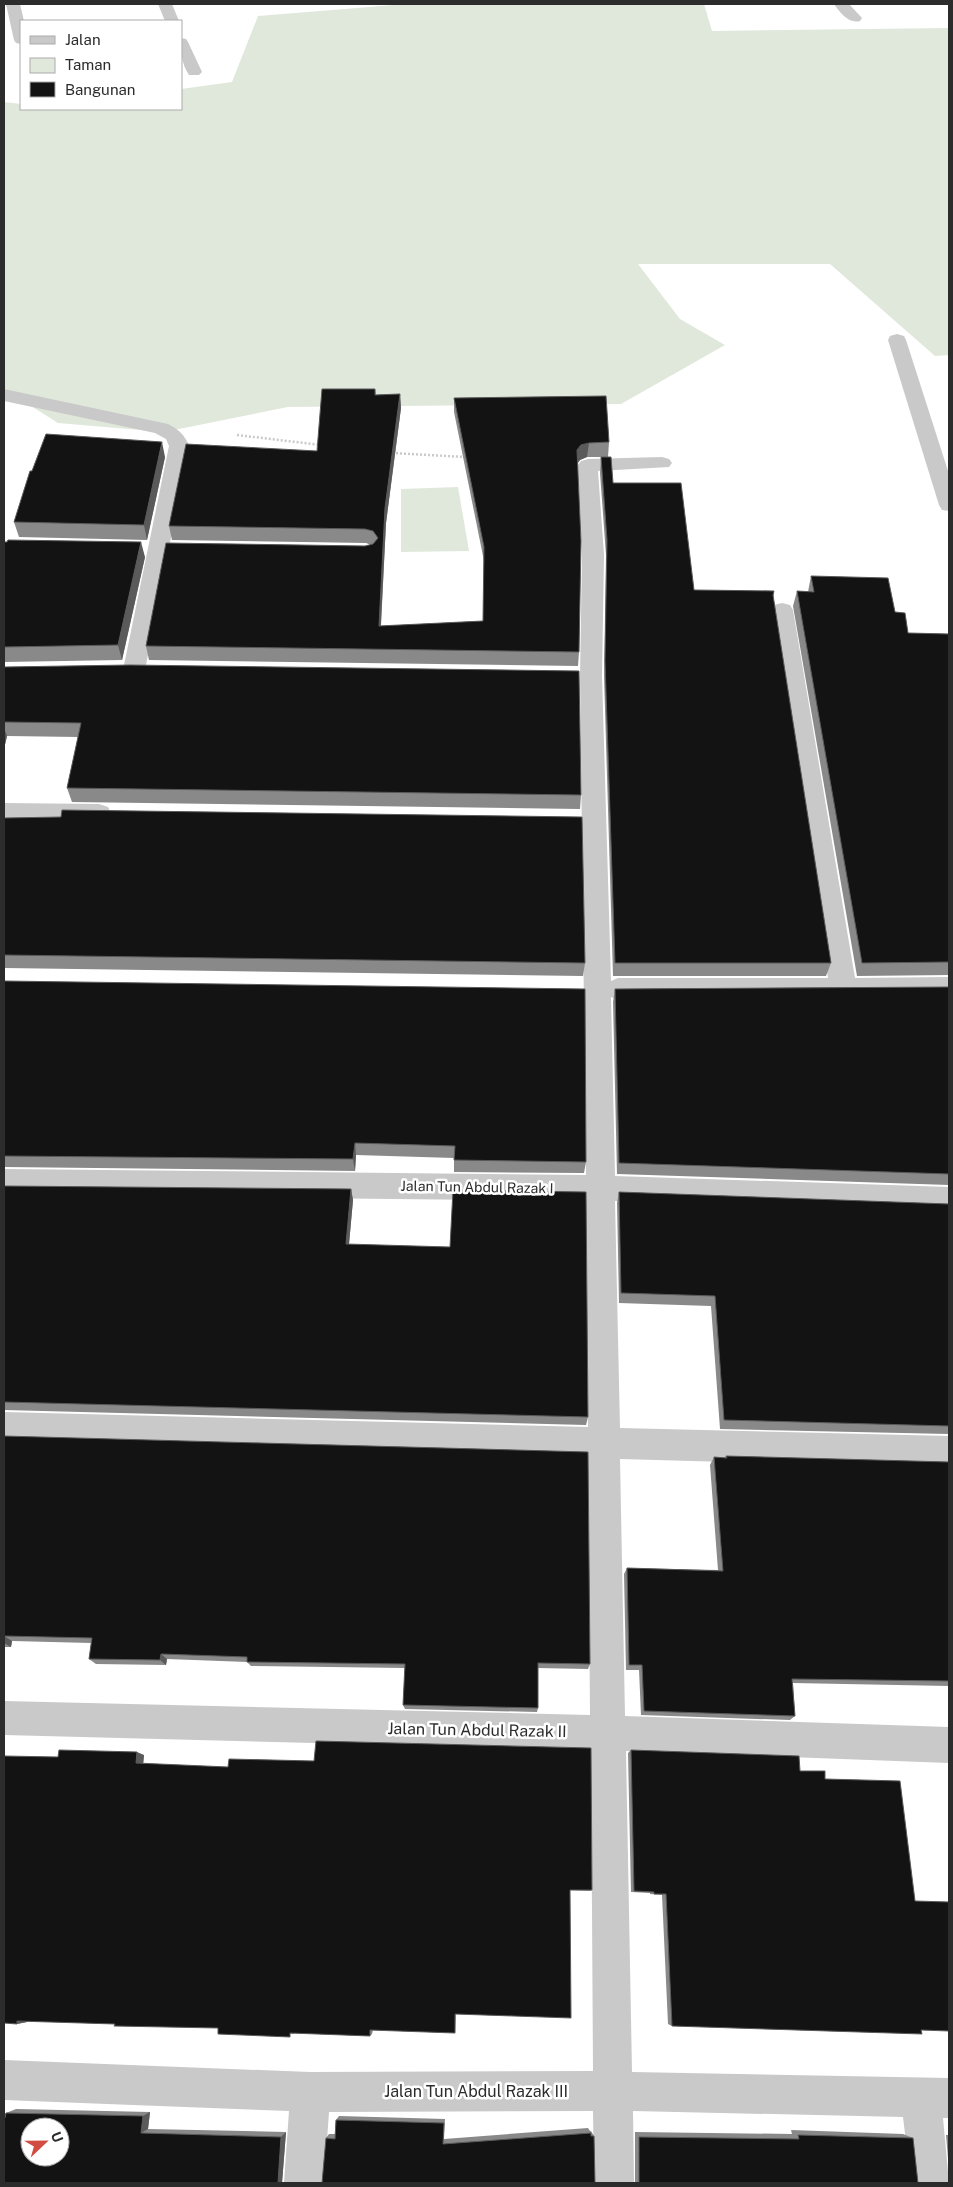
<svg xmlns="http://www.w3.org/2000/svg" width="953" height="2187" font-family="'Public Sans',sans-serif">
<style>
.green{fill:#e0e8db}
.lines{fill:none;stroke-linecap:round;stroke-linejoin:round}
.path{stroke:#c9c9c9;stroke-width:2.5;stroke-dasharray:2 2;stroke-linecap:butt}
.street{fill:#c9c9c9;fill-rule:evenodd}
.wall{fill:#898989}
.shaded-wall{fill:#5a5a5a}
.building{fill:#131313;stroke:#5a5a5a;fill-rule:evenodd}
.labels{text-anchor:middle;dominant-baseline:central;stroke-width:5;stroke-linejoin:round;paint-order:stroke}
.street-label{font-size:14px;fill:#2c2c2c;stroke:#fff}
.near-street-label{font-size:16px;fill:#2c2c2c;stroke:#fff}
</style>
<rect width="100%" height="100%" fill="#fff"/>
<g class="green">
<polygon points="406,4 704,4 712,31 949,28 949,355 935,356 830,264 638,264 680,319 725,345 621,404 288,407 164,432 58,423 4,389 4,102 21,104 21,109 181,109 181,89 232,82 258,16"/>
<polygon points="458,487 469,551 401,552 401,489"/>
</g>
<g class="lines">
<g class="path">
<polyline points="237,435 321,445"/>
<polyline points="392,453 465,457"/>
</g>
<g class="street">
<polygon points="6,4 20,4 24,21 21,21 21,44 16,43 14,40"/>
<polygon points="158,4 172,4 179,21 165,21"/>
<path d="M834,4H849L862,18L860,21C849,24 840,13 834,4Z"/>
<path d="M181,38L186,39L188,42L202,72L199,75H189C181,63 181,52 181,38Z"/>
<polygon points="897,334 904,336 906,340 949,474 949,511 942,510 939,505 888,340 890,336"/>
<path d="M4,389L168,424C178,429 185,435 189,446L145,670L142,676L134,678L126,676L123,670L169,446L166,439L155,433L4,401Z"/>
<polygon points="662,457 669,459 672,463 669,467 598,471 604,555 602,676 611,981 618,978 828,978 771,610 774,605 782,603 790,605 793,610 855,978 949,977 949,999 618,1000 611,997 615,1176 949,1187 949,1213 615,1201 620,1428 949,1436 949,1468 620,1459 625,1716 949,1727 949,1763 626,1751 632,2072 949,2078 949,2118 943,2118 949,2183 911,2183 903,2117 633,2111 634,2183 594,2183 593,2111 329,2112 324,2183 284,2183 289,2111 4,2100 4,2060 310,2072 593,2071 591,1750 4,1735 4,1701 590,1715 588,1458 4,1442 4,1412 588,1427 586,1201 4,1195 4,1169 586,1175 580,676 582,555 578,465 581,461 588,459"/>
<polygon points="4,803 99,804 108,807 111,813 108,819 99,822 4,821"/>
</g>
</g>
<g class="wall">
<polygon points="375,389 376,395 400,394 401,408 386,523 381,626 483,621 484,561 454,412 454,398 609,442 608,457 587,457 580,460 578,463 579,652 578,666 149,660 146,646 365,546 371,545 366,543 172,540 169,526 317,451"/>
<polygon points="165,457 147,540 19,537 14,522 32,471"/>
<polygon points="601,457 613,483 694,590 774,591 773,598 831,963 826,976 613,976 604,676 606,555 600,473"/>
<polygon points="4,542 145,557 122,660 4,662"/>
<polygon points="811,576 895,612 908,633 949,634 949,975 857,976 793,606 797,591 808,592"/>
<polygon points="4,667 581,795 580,809 72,802 67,788 78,737 7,736 4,749"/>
<polygon points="4,818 585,963 583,976 4,968"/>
<polygon points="4,981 586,1162 584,1173 454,1172 454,1158 356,1155 355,1171 4,1167"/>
<polygon points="949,987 949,1185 617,1174 613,1002 615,989"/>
<polygon points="4,1186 351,1189 353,1200 349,1244 588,1417 586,1425 4,1410"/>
<polygon points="619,1192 949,1204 949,1434 720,1429 711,1306 619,1303 617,1203"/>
<polygon points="4,1436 590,1664 588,1669 538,1668 538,1708 537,1712 405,1709 403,1705 405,1668 251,1666 247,1662 167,1659 166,1665 96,1664 89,1659 91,1643 12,1641 11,1647 4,1647"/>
<polygon points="726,1456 949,1462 949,1686 793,1683 795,1716 790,1720 641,1715 639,1670 626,1670 624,1574 627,1568 718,1570 710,1465 714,1457 725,1458"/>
<polygon points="631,1750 800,1771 825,1779 915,1901 672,2026 668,2024 662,1895 650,1894 650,1893 631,1892 628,1753"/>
<polygon points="144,1755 143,1764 592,1890 590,1891 570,1890 456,2014 455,2033 373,2030 372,2034 370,2036 294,2033 294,2034 218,2028 115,2024 27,2021 27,2022 17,2024 58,1757"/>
<polygon points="16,2109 150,2112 148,2129 286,2132 282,2183 4,2183 4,2114 5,2114 6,2113"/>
<polygon points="339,2116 445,2119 444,2139 588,2128 590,2131 591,2131 594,2136 595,2183 326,2138 329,2134 335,2134 336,2120"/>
<polygon points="791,2130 903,2134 913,2138 918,2183 635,2183 635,2132 792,2134"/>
<polygon points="946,2135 949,2135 949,2170"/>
</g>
<g class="shaded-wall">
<polygon points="400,394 401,408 386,523 380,640 379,626 385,508"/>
<polygon points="162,442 165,457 147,540 144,525"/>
<polygon points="589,443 587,457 580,460 576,465 577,450 581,445"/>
<polygon points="141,542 145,557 122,660 118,645"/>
<polygon points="4,728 7,736 4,749"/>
<polygon points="355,1143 356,1155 355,1171 353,1159"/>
<polygon points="351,1189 353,1200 348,1255 346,1244"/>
<polygon points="4,1636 12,1641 11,1647 4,1643"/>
<polygon points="161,1654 167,1659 166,1665 160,1660"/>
<polygon points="137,1752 144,1755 143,1766 136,1763"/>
<polygon points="27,2019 27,2022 17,2024 17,2021"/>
<polygon points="150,2112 148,2129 141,2133 143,2116"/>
<polygon points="286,2132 282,2183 278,2183 281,2137"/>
</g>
<g class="building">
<polygon points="322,389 375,389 375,395 400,394 385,508 379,626 483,621 484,547 454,398 606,396 609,442 589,443 581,445 577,450 581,541 579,652 146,646 166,543 365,546 373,544 378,538 373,531 365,529 169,526 186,444 317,451"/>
<polygon points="46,434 162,442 144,525 14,522 30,471 32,471"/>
<polygon points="601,457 611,457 613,483 681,483 694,590 774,591 773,595 831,963 615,963 605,661 607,540"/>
<polygon points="8,540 141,542 118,645 4,647 4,542 7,542"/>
<polygon points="811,576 888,578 895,612 905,613 908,633 949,634 949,962 862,963 797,591 814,592"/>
<polygon points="130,665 579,671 581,795 67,788 81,723 4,722 4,667"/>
<polygon points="62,810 582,817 585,963 4,955 4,818 61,817"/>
<polygon points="4,981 585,989 586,1162 454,1160 455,1146 355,1143 353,1159 4,1156"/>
<polygon points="949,987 949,1174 619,1163 615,989"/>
<polygon points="4,1186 351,1189 346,1244 450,1247 453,1190 586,1192 588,1417 4,1402"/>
<polygon points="619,1192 949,1204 949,1426 724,1420 715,1296 621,1293"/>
<polygon points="4,1436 588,1452 590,1664 538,1663 538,1708 403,1705 405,1664 247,1662 247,1657 161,1654 160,1660 89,1659 92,1638 4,1636"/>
<polygon points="726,1456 949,1462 949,1681 792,1679 795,1716 644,1711 642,1665 629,1665 627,1568 723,1571 714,1457 727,1458"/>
<polygon points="316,1741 591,1748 592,1890 570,1890 571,2018 455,2014 455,2033 370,2030 370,2036 290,2033 290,2037 218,2034 218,2028 114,2026 115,2024 17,2021 17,2024 4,2023 4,1756 58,1757 59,1750 137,1752 136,1763 228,1767 229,1759 314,1761"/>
<polygon points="631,1750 799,1756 800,1771 825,1771 825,1779 900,1781 915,1901 949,1902 949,2031 921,2030 922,2034 672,2026 666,1894 654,1894 654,1892 634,1891"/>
<path d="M6,2113L143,2116L141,2133L281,2137L278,2183H4V2118H5ZM30,2127H60V2157H30Z"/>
<polygon points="336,2120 444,2123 443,2144 591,2133 591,2136 594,2136 595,2183 322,2183 326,2138 335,2139"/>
<polygon points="798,2135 913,2138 918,2183 639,2183 639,2137 799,2139"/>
</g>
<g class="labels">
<g class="street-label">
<text transform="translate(477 1187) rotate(1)">Jalan Tun Abdul Razak I</text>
</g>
<g class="near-street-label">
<text transform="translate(477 1730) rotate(1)">Jalan Tun Abdul Razak II</text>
<text x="476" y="2091">Jalan Tun Abdul Razak III</text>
</g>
</g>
<rect width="953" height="2187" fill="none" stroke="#2c2c2c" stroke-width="10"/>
<rect x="20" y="20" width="162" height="90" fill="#ffffff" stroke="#ababab"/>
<rect x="30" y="36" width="25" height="8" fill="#c9c9c9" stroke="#ababab"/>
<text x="65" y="45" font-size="15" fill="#2c2c2c">Jalan</text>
<rect x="30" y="58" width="25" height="15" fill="#e0e8db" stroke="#ababab"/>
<text x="65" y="70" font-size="15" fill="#2c2c2c">Taman</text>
<rect x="30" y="82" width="25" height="15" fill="#131313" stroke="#ababab"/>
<text x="65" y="95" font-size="15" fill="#2c2c2c">Bangunan</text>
<g transform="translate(45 2142) rotate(68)"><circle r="24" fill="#ffffff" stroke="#ababab"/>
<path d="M0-4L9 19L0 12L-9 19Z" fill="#d14c41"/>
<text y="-8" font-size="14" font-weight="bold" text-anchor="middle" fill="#2c2c2c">U</text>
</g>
</svg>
